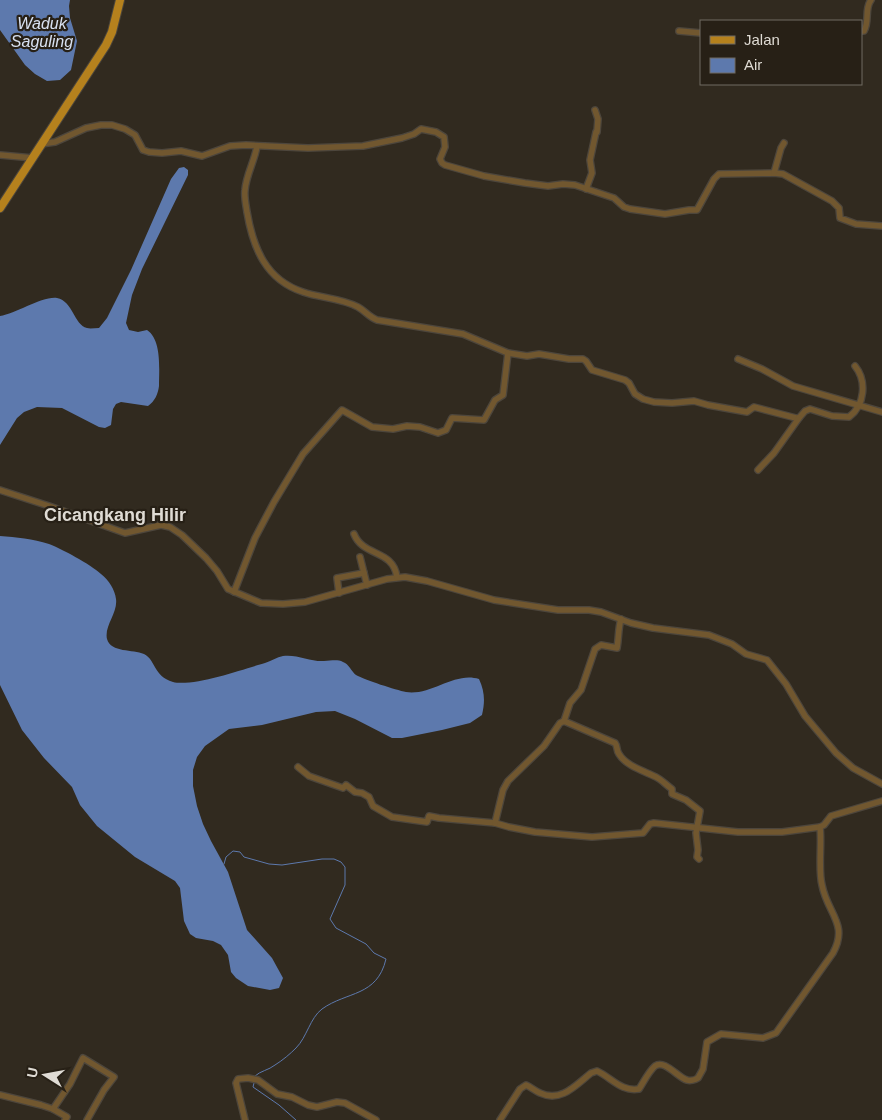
<svg xmlns="http://www.w3.org/2000/svg" width="882" height="1120" font-family="Helvetica,sans-serif">
<style>
.water{fill:#5d79ad}
.lines{fill:none;stroke-linecap:round;stroke-linejoin:round}
.stream{stroke:#5d79ad;stroke-width:1}
.minor-casing{stroke:#4d463c;stroke-width:8}
.major-casing{stroke:#4d463c;stroke-width:10}
.minor{stroke:#71572f;stroke-width:5.5}
.major{stroke:#b5811d;stroke-width:8}
.labels{text-anchor:middle;dominant-baseline:central;stroke-width:4.5;stroke-linejoin:round;paint-order:stroke}
.water-label{font-size:16px;font-style:italic;fill:#d8e1f1;stroke:#272016}
.quarter-label{font-size:18px;font-weight:bold;fill:#dfdbd4;stroke:#272016}
</style>
<rect width="100%" height="100%" fill="#312a1f"/>
<g class="water">
<polygon points="0,0 70,0 69,6 70,18 77,41 71,70 60,80 47,81 35,74 25,65 0,30"/>
<path d="M184,167L188,170V175L142,269L132,295L126,323L129,330L138,332L147,330C162,340 159,369 159,386C158,394 155,401 148,406L121,402L116,404L113,409L111,425L105,428L99,427L62,408L37,407L24,412L17,418L0,445V316C16,314 42,296 57,298C73,301 74,325 87,328C90,329 95,328 99,328L107,318L131,270L171,179L179,168Z"/>
<path d="M0,536C16,537 33,539 49,544C62,549 90,564 101,574C109,580 115,590 116,599C118,613 104,626 107,639C111,653 133,649 144,654C156,660 153,676 173,682C193,687 244,669 265,663C271,661 277,657 283,656C297,654 311,662 324,661C331,661 337,659 343,662C349,664 351,671 356,675C365,680 396,690 406,692C431,696 455,671 479,679C485,692 485,702 482,715L470,723L442,730L402,738H392L355,719L335,711L316,712L262,725L229,729L205,746L197,757L193,770V786L197,806L203,824L211,841L228,872L247,930L272,958L283,978L279,988L270,990L248,986L236,978L231,972L228,955L221,945L213,941L196,938L190,934L184,921L180,888L175,881L135,857L97,826L80,805L72,787L44,758L22,730L0,685Z"/>
</g>
<g class="lines">
<g class="stream">
<path d="M224,864L226,857L233,851L240,852L244,857L269,864L282,865L322,859H334L341,862L345,867V885L330,919L336,928L366,944L374,953L386,959C377,997 347,991 322,1009C310,1018 307,1037 296,1048C290,1054 283,1060 275,1065C269,1070 260,1071 255,1076"/>
<polyline points="254,1083 253,1087 279,1105 296,1120"/>
</g>
<g class="minor-casing">
<g id="minor">
<polyline points="679,31 701,33"/>
<path d="M861,31H864C870,21 864,9 871,0"/>
<polyline points="41,144 55,142 86,128 101,125 112,125 125,129 135,135 143,150 149,152 162,153 181,151 202,156 230,146 246,145 308,148 363,146 402,138 414,134 421,129 436,132 444,137 445,147 440,159 442,163 445,165 484,176 525,183 548,186 563,184 575,185 614,198 624,207 630,209 665,214 689,210 697,210 714,179 719,174 774,173 783,174 832,201 839,208 840,218 856,224 882,226"/>
<path d="M257,146C255,160 246,175 245,190C244,197 246,205 247,212C253,248 266,280 303,292C320,298 341,298 358,307C365,311 369,317 377,320L463,334L508,353L527,356L539,354L569,359H583L586,361L592,370L625,380L629,383L635,394L643,399L654,402L672,403L694,401L708,405L747,412L754,407L796,418H799L805,411L810,409L832,416L849,417C865,405 867,381 855,366"/>
<polyline points="0,155 33,158"/>
<polyline points="774,173 781,148 784,143"/>
<polyline points="586,189 592,173 590,160 596,132 597,132 598,119 595,110"/>
<polyline points="738,359 762,369 793,386 882,412"/>
<polyline points="758,470 774,453 799,418"/>
<polyline points="0,490 49,506 125,533 161,525 170,527 182,535 206,558 217,571 228,589 261,603 283,604 305,602 387,579 405,577 427,581 494,600 558,610 589,610 601,612 631,623 653,628 709,635 732,644 746,654 767,660 786,684 805,716 836,753 853,768 882,784"/>
<path d="M354,534C363,557 393,549 397,577"/>
<polyline points="360,557 367,585"/>
<polyline points="234,592 255,538 274,502 303,454 342,410 372,427 393,429 407,426 420,427 438,433 446,430 452,418 484,420 495,400 503,395 508,353"/>
<polyline points="339,593 337,578 364,573"/>
<path d="M564,721L570,703L581,690L595,649L601,645L617,648C619,637 618,629 621,619"/>
<polyline points="298,767 309,776 343,788 346,785 355,792 362,793 369,797 373,806 392,817 427,822 429,816 439,818 495,823 509,827 535,832 592,837 643,833 650,824 654,823 738,832 782,832 820,827"/>
<path d="M495,823L503,790L508,781L544,746L560,723L564,721L615,743C618,747 616,750 619,754C626,766 644,771 656,777C662,780 666,785 672,789V794L686,800L700,811L696,833L698,850L697,857L699,859"/>
<polyline points="0,1095 41,1105 53,1109 67,1117 65,1120"/>
<polyline points="53,1109 70,1084 83,1058 114,1077 104,1090 87,1120"/>
<polyline points="245,1120 236,1083 238,1079 248,1078 258,1080 277,1094 292,1097 308,1105 317,1107 337,1102 345,1103 376,1120"/>
<path d="M500,1120L520,1089L526,1085C531,1087 535,1091 540,1093C561,1103 576,1085 591,1073L597,1071C612,1078 621,1092 639,1089C643,1083 649,1071 655,1066C665,1059 678,1078 687,1080C690,1081 695,1080 698,1078L703,1069L707,1042L721,1034L763,1038L776,1033L833,953C849,924 827,913 822,885C818,870 822,844 820,827L824,825L831,816L882,801"/>
</g>
</g>
<g class="major-casing">
<polyline id="major" points="0,208 106,45 112,32 120,0"/>
</g>
<use href="#minor" class="minor"/>
<use href="#major" class="major"/>
</g>
<g class="labels">
<g class="water-label">
<text x="42" y="23">Waduk<tspan x="42" dy="18">Saguling</tspan></text>
</g>
<g class="quarter-label">
<text x="115" y="515">Cicangkang Hilir</text>
</g>
</g>
<rect x="700" y="20" width="162" height="65" fill="#272016" stroke="#716b62"/>
<rect x="710" y="36" width="25" height="8" fill="#b5811d" stroke="#716b62"/>
<text x="744" y="45" font-size="15" fill="#dfdbd4">Jalan</text>
<rect x="710" y="58" width="25" height="15" fill="#5d79ad" stroke="#716b62"/>
<text x="744" y="70" font-size="15" fill="#dfdbd4">Air</text>
<g transform="translate(45 1075) rotate(281)" stroke="#272016" stroke-width="4" paint-order="stroke">
<path d="M0-4L9 19L0 12L-9 19Z" fill="#dfdbd4"/>
<text y="-8" font-size="14" font-weight="bold" text-anchor="middle" fill="#dfdbd4">U</text>
</g>
</svg>
